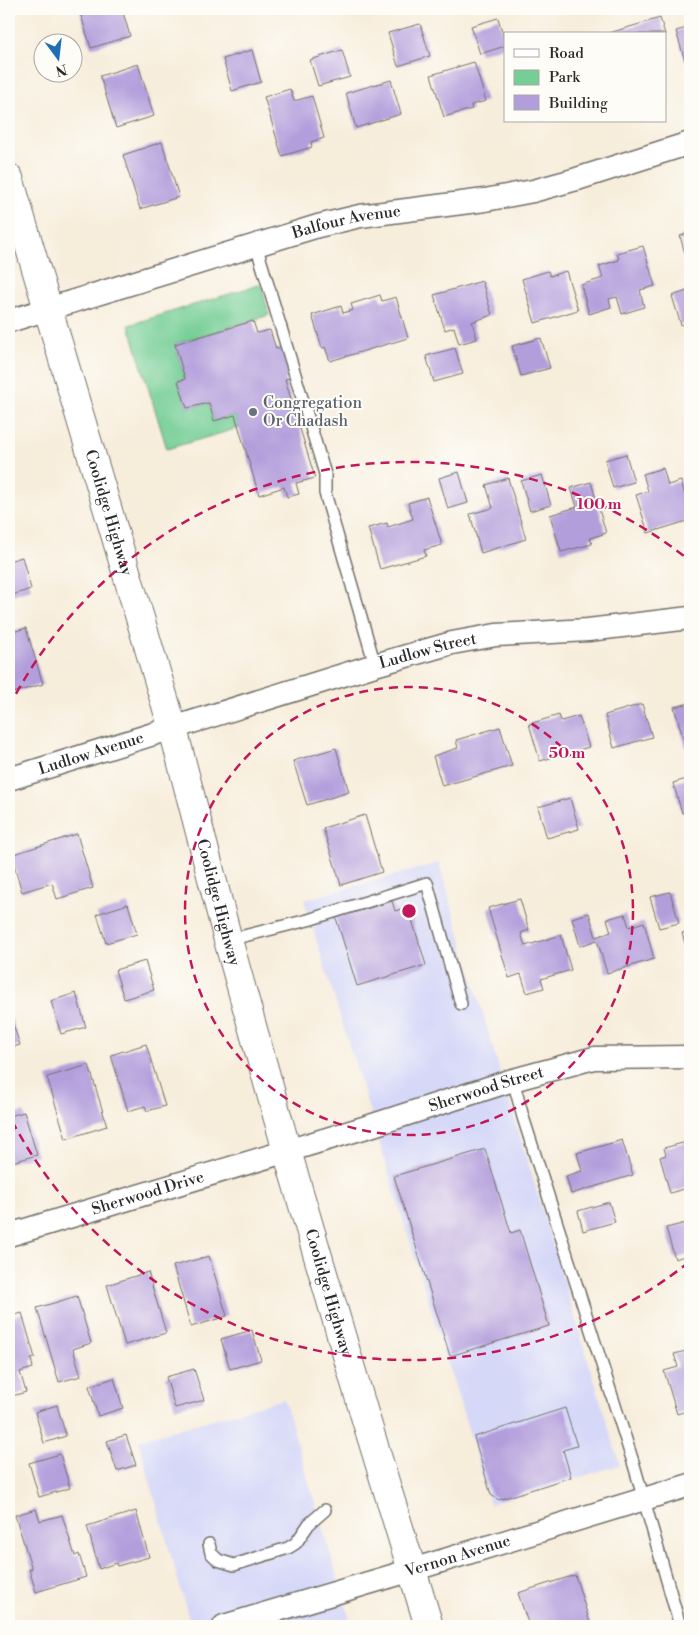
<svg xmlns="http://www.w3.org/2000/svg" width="699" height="1635" font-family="'Libre Bodoni',serif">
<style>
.built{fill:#d6d8f8}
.green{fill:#75ce95;stroke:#507c60}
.building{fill:#b39edc}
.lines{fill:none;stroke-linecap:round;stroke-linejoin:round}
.lane-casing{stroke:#726f69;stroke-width:14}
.street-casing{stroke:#726f69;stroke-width:25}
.secondary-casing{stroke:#726f69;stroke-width:30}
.lane{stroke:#fff;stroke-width:11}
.street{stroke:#fff;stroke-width:22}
.secondary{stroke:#fff;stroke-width:28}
.ring{fill:none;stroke:#c2185b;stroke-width:2.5;stroke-dasharray:9 6}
.worship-dot{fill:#6b7280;stroke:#fdfcf7;stroke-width:2}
.labels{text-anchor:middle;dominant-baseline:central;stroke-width:4;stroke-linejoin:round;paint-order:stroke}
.street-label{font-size:16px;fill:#2b2b2b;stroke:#fdfcf7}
.worship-label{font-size:16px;fill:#5b616d;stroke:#fdfcf7;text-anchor:start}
.centre{fill:#c2185b;stroke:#fdfcf7;stroke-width:2.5}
.ring-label{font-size:15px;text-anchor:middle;font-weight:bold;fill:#c2185b;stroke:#fdfcf7;stroke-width:4;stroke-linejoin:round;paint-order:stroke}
</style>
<rect width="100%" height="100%" fill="#fdfcf7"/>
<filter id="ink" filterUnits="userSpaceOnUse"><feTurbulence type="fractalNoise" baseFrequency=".02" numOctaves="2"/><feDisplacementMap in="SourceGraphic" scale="10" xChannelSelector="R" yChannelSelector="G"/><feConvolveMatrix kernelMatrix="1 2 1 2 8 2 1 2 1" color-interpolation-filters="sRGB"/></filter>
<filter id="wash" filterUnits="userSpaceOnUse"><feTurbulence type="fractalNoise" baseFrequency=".0096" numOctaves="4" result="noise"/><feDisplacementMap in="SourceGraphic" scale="20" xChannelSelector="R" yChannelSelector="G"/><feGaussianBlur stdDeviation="1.12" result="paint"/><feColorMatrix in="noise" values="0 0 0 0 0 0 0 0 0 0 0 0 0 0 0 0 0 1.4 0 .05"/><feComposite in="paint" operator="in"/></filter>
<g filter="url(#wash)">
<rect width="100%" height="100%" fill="#f7eddb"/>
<g class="built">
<polygon points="439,863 499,1068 620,1465 490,1504 470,1435 304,900"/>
<polygon points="284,1399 352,1626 191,1626 138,1440"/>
</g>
<polygon class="green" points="261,284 269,315 175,344 185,379 178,381 187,408 209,403 214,421 235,415 239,428 167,449 129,325"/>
<g id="blocks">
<g class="building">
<polygon points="79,9 122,9 130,36 91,48"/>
<polygon points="498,18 505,41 505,46 480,54 471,26"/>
<polygon points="660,18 665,34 610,34 609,33"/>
<polygon points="420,24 430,56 398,66 388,33"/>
<polygon points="690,27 690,59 685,61 676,31"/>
<polygon points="252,50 261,82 232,91 223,59"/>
<polygon points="342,50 350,77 318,86 310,60"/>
<polygon points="474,62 486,101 471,105 472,109 444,117 431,75"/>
<polygon points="138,64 154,116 116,128 100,76"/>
<polygon points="391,80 401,114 356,128 346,93"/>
<polygon points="290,89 294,101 312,96 324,138 311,142 312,147 282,156 264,97"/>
<polygon points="162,142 179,197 140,209 123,155"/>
<polygon points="690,233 690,271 680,236"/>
<polygon points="643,246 655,286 640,290 644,307 622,314 617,297 609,299 611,307 589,314 581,285 603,278 599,266 619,260 617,253"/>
<polygon points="548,271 550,276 566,271 578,310 535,323 522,279"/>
<polygon points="482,281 492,315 472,322 477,339 459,344 454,327 445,330 434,295"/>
<polygon points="690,290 690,323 681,325 672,296"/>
<polygon points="380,295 382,301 396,297 408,338 330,361 325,347 322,348 312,315 341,306 343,313 353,310 351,304"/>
<polygon points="253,321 257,333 270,330 276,349 283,347 291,378 285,379 315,478 296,483 299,494 287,497 284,487 259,495 235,415 214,421 209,403 187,408 178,381 185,379 175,344"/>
<polygon points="541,338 550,368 521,376 512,346"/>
<polygon points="455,348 463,374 434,382 426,356"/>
<polygon points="626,454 634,482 613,488 605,460"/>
<polygon points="663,468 668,485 681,481 690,513 690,520 648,533 636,495 648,491 643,474"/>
<polygon points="459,472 468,503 448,509 439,478"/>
<polygon points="542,475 551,505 530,511 521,481"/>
<polygon points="508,478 526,539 481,553 470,514 493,508 486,485"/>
<polygon points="591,482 606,533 590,538 592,544 561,552 550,515 577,507 571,488"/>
<polygon points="427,497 442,545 424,550 426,556 380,569 368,528 387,523 388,527 413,519 408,503"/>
<polygon points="22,557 31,589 9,596 9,561"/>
<polygon points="26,628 43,684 9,694 9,633"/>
<polygon points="690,703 690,746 686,748 674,707"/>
<polygon points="642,704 652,737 614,748 605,715"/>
<polygon points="559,715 561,721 579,716 589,747 540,761 529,724"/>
<polygon points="500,727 512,766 442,786 433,756 458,748 456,740"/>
<polygon points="336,748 349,792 307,805 293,761"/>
<polygon points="690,778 690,810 682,813 673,783"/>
<polygon points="570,798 579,829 547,838 538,807"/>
<polygon points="365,815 382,872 341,885 323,828"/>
<polygon points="77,834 93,888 57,899 52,883 22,892 11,855"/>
<polygon points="670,892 679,923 659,928 650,897"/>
<polygon points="520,899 529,930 521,933 525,946 561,935 571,970 541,979 544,988 527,993 521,974 509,978 488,908"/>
<polygon points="392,901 395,911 408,907 426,965 357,986 336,918"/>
<polygon points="128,904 137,934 106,943 97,914"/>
<polygon points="589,913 596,937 611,932 607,919 625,914 629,927 644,922 654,959 607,973 597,940 580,946 572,918"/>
<polygon points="690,931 690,961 682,933"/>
<polygon points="145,961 154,990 124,999 115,970"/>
<polygon points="76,993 86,1027 61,1034 51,1001"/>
<polygon points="9,1015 10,1015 20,1045 9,1048"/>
<polygon points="146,1044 165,1106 147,1111 145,1106 128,1111 111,1055"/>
<polygon points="89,1065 107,1126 66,1139 47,1077"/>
<polygon points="24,1112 37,1155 9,1163 9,1116"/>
<polygon points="622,1140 633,1175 571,1194 566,1176 582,1171 577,1153"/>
<polygon points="690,1141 690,1187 670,1193 660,1157 666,1155 664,1148"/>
<polygon points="485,1149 511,1233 520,1230 549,1326 450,1356 394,1176"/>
<polygon points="609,1202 615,1222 583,1231 578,1211"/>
<polygon points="690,1222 690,1254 675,1259 666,1228"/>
<polygon points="209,1256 227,1316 191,1327 173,1266"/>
<polygon points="148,1272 166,1333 125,1345 107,1285"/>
<polygon points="77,1296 91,1343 73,1349 81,1376 59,1382 37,1308"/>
<polygon points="22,1313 35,1358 31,1359 33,1368 20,1372 26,1392 9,1397 9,1317"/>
<polygon points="252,1330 261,1360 230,1369 221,1339"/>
<polygon points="690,1350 690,1410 677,1414 664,1371 678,1367 674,1354"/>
<polygon points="194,1369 204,1400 175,1408 166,1377"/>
<polygon points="114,1378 123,1408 98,1416 89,1386"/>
<polygon points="57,1405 66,1436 44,1443 35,1412"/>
<polygon points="565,1408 577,1446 563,1450 571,1477 499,1500 491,1495 474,1437"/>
<polygon points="126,1435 136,1465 117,1471 107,1441"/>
<polygon points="60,1454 70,1488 39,1497 29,1463"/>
<polygon points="36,1509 40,1521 62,1515 75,1556 79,1554 86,1577 36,1592 29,1569 32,1569 15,1515"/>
<polygon points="136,1511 149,1557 117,1566 116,1563 99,1569 87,1526"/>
<polygon points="575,1575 591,1626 529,1626 518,1593"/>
</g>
</g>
</g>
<g filter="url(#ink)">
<use href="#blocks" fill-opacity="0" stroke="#726f69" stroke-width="1"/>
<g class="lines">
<g class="lane-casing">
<g id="lane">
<polyline points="256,245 325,474 325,493 375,665"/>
<polyline points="228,940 308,920 427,883 461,1004"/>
<polyline points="513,1080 523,1117 634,1465 680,1626"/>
<polyline points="209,1544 211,1553 218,1560 234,1565 288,1548 296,1543 309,1524 325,1510"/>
</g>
</g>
<g class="street-casing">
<g id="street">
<path id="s1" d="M9,321L318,226L360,216L485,200L533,191L577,179L690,143"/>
<path id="s2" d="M9,779L375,665L452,643L496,635L588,630L690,618"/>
<path id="s3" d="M9,1235L370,1126L513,1080L594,1058L690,1057"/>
<path id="s4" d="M224,1626L412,1570L690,1485"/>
</g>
</g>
<g class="secondary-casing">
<g id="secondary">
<path id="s5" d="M9,178L173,729L228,940L287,1151L364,1413L429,1626"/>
</g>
</g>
<use href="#lane" class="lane"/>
<use href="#street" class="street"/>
<use href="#secondary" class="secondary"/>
</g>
</g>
<g class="ring">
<circle cx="409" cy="911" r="224"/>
<path d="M689 1262A449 449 0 0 1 9 1115M9 707A449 449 0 0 1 689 560"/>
</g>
<circle class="worship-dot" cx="253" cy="412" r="5"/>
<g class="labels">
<g class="street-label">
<text stroke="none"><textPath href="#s1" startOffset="352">Balfour Avenue</textPath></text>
<text stroke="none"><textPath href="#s5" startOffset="349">Coolidge Highway</textPath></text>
<text stroke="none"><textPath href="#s2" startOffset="438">Ludlow Street</textPath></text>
<text stroke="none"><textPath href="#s2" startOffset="86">Ludlow Avenue</textPath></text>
<text stroke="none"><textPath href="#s5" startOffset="754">Coolidge Highway</textPath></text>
<text stroke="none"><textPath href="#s3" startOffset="499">Sherwood Street</textPath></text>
<text stroke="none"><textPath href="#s3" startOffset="145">Sherwood Drive</textPath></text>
<text stroke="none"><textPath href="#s5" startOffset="1159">Coolidge Highway</textPath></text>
<text stroke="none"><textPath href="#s4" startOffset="244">Vernon Avenue</textPath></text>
</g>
<g class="worship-label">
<text x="263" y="403">Congregation<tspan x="263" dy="18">Or Chadash</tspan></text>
</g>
</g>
<circle cx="409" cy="911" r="8" class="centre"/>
<g class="ring-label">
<text x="599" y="509">100 m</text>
<text x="567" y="758">50 m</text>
</g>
<rect width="699" height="1635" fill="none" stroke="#fdfcf7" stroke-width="30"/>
<rect x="504" y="32" width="162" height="90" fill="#fdfcf7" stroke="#a9a8a5"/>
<rect x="514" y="49" width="25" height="8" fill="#ffffff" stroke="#a9a8a5"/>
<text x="549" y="58" font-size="15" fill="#2b2b2b">Road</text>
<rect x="514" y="70" width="25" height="15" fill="#75ce95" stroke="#a9a8a5"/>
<text x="549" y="82" font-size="15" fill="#2b2b2b">Park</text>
<rect x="514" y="95" width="25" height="15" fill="#b39edc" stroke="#a9a8a5"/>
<text x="549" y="108" font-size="15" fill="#2b2b2b">Building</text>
<g transform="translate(58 58) rotate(165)"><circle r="24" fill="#fdfcf7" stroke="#a9a8a5"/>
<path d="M0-4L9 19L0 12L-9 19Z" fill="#1f6fb2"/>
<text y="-8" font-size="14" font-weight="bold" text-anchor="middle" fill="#2b2b2b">N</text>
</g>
</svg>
